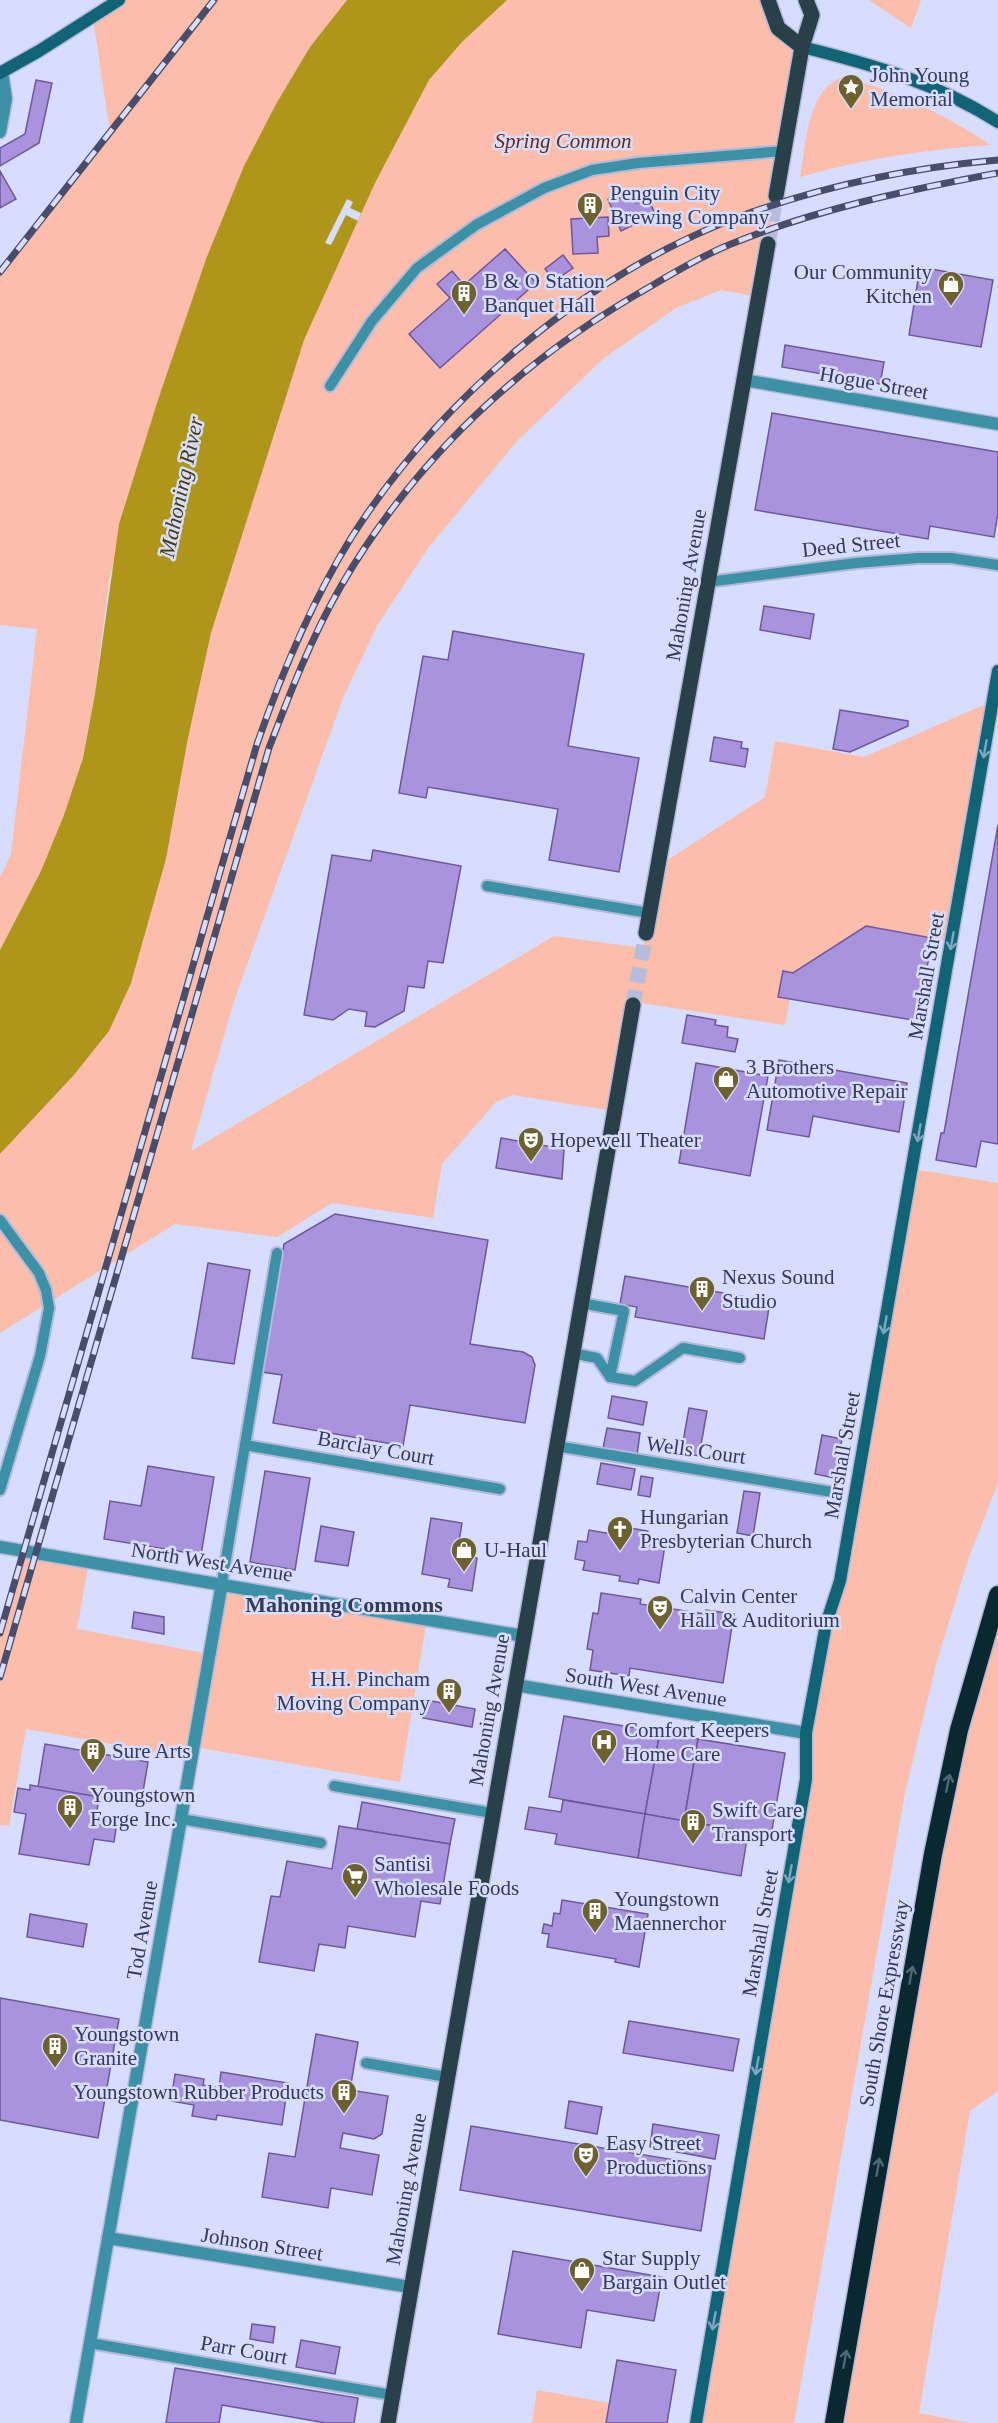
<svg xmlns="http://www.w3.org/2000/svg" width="998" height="2423" font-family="Georgia,serif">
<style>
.green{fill:#fcbdab}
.water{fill:#ae961b}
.pier{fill:#d7ddfc}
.building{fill:#a993de;stroke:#6d569c;stroke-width:1.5}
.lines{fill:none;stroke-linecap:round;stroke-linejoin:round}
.primary-tunnel{stroke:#b6bcdb;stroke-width:15;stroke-dasharray:15 8;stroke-linecap:butt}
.lane-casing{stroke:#b3b9d8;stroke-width:14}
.street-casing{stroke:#b3b9d8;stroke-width:15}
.secondary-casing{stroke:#b3b9d8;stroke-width:15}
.primary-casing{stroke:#b3b9d8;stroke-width:18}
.highway-casing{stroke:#b3b9d8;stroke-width:21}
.lane{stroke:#3c91a6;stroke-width:10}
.street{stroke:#3c91a6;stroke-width:12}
.secondary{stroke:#106476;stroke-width:12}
.primary{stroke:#284047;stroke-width:15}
.highway{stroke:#092830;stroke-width:18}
.rail-casing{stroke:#484d6c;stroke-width:7}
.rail{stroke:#d7ddfc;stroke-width:4.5;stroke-dasharray:14;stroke-linecap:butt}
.oneway{stroke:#7da7c0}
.oneway2{stroke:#516777}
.labels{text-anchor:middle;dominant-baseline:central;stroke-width:5;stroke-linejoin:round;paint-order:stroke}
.poi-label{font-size:21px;fill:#343958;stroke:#d7ddfc;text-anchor:start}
.park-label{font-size:21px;font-style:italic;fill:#692916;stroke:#d7ddfc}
.street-label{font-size:21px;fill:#343958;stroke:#d7ddfc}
.water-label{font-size:22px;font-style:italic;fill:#453b0c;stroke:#d7ddfc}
.neighbourhood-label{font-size:22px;font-weight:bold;fill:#343958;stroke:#d7ddfc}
</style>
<rect width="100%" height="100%" fill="#d7ddfc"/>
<g class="green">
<polygon points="119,0 347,0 310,47 276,104 206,259 140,460 109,580 95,694 83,758 65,815 41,871 0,950 0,878 11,854 37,629 0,625 0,272 110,133 93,18"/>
<polygon points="507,0 768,0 778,28 802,47 759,297 721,290 676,308 604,358 517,441 429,547 378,624 343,698 234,1001 191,1151 554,936 643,948 658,866 765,797 775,741 864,757 993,701 952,941 866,926 793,973 783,971 779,996 790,998 785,1025 634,1002 614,1111 513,1095 496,1102 442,1164 433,1218 332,1203 277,1237 175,1224 0,1333 0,1154 73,1076 131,983 166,859 188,738 211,633 304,340 375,183 429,80 462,42"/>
<polygon points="869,0 921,0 911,28"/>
<path d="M841,78C885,84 954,120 991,145C926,149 863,159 800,177C806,146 807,90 841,78Z"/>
<polygon points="912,1169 998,1183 998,1483 969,1557 937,1661 905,1793 794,2423 696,2423 806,1779 806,1733"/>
<polygon points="22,1551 89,1561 77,1629 209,1654 222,1583 427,1619 400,1782 194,1747 191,1758 26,1729 9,1826 0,1825 0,1628"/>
<polygon points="998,1595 998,2091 970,2111 919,2413 969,2423 834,2423 916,1943"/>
<polygon points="537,2390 609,2403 606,2423 532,2423"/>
</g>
<polygon class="water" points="347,0 507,0 462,42 429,80 375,183 304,340 211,633 188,738 166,859 131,983 109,1031 73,1076 0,1154 0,950 41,871 64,815 83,758 95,694 119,524 158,400 206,259 244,166 276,104 310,47"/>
<polygon class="pier" points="347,199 353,202 350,208 361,213 358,221 346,215 331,245 325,243"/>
<g class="building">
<polygon points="36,80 52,83 39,143 0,166 0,148 25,134"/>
<polygon points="0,171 16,199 0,208"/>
<polygon points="631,193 636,203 648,198 655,214 621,231 608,199 616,195 618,199"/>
<polygon points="608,217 609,236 597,237 598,253 573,254 571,219"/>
<polygon points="505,249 536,283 440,368 409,334 450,298 437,284 452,271 464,285"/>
<polygon points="563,255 573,268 554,281 545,269"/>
<polygon points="920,267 993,280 981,347 909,335"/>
<polygon points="785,345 884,362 880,384 782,367"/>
<polygon points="772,413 998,452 998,513 994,537 930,526 928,539 755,510"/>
<polygon points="764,606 814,614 810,639 760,630"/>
<polygon points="453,631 584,654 568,746 639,758 619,872 549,860 558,809 428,787 426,798 399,793 423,656 448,660"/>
<polygon points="840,710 908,721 908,726 850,752 833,749"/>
<polygon points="714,737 742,742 741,748 748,749 745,767 710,761"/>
<polygon points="998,825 998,1144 981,1141 976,1167 936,1160 941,1133 944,1133"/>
<polygon points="373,850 461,866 443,963 428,961 424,988 408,986 404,1011 375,1027 365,1026 367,1012 349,1009 333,1020 304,1015 332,855 371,861"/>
<polygon points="866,926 932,938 918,1021 778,997 783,971 793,973"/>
<polygon points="687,1015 716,1020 715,1025 728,1027 727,1037 738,1039 735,1052 682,1043"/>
<polygon points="779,1060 907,1083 899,1132 813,1116 809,1137 767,1130"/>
<polygon points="696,1063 768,1076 750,1176 679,1163"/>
<polygon points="501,1138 564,1149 562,1179 496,1168"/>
<polygon points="335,1214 488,1240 470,1344 523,1352 532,1357 535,1365 525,1423 410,1405 403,1446 273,1423 282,1375 262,1372 284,1244"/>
<polygon points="208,1263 250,1270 234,1364 192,1358"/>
<polygon points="625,1276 770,1301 764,1339 635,1317 637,1307 620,1304"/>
<polygon points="612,1396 647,1402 643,1425 608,1418"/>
<polygon points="689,1408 707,1411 699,1456 681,1453"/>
<polygon points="607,1428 640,1433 637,1455 603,1449"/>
<polygon points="822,1435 842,1439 835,1478 815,1474"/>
<polygon points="601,1463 635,1469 631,1490 597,1484"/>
<polygon points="148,1466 214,1477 201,1555 104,1539 110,1501 141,1506"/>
<polygon points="265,1471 310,1478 295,1570 250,1562"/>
<polygon points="641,1476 653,1478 650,1497 638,1495"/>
<polygon points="744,1491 760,1493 753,1536 737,1533"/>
<polygon points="431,1518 462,1523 457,1554 477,1558 472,1591 448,1587 450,1579 422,1574"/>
<polygon points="321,1526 354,1532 348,1566 315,1561"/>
<polygon points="624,1527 648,1531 646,1537 657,1539 657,1544 665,1545 659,1583 639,1579 638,1584 619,1581 620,1576 583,1570 585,1561 575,1559 578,1541 587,1542 589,1530 623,1536"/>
<polygon points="601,1593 641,1599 640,1604 705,1614 706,1610 734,1614 723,1683 630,1668 629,1676 590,1670 593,1650 587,1649 593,1613 598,1614"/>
<polygon points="134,1612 164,1617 164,1634 132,1628"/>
<polygon points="426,1700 475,1709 472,1727 423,1718"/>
<polygon points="564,1716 660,1732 645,1814 549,1797"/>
<polygon points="660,1732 698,1739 684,1821 645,1814"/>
<polygon points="698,1739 785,1753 771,1836 684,1821"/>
<polygon points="45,1744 148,1762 141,1804 38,1787"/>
<polygon points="30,1785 99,1797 96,1818 117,1822 114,1842 94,1839 89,1865 19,1854 26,1814 14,1812 18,1788 30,1790"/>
<polygon points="563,1800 645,1814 638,1858 555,1844 557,1834 525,1829 529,1807 561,1812"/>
<polygon points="362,1802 455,1819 450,1844 357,1829"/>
<polygon points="645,1814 748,1832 741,1876 638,1858"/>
<polygon points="339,1826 450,1844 440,1904 421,1901 415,1937 348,1926 345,1948 319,1944 314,1971 259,1962 271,1896 280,1897 287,1861 332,1869"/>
<polygon points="562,1900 648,1914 639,1967 615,1962 616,1959 547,1947 549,1934 542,1933 544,1924 552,1926 554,1913 560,1914"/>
<polygon points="30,1914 87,1924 83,1947 27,1937"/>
<polygon points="0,1998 119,2019 98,2138 0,2120"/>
<polygon points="629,2021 739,2039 733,2071 623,2053"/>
<polygon points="316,2034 358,2042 350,2090 388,2096 382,2134 374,2139 343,2133 340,2148 379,2155 372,2195 331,2188 328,2208 262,2197 269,2153 295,2157"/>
<polygon points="221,2072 288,2083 282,2125 217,2115 216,2120 192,2116 194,2105 171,2101 175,2074 204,2079 203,2085 219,2088"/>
<polygon points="569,2101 602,2107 597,2134 565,2128"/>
<polygon points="653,2124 719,2135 715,2159 650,2147"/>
<polygon points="471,2126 711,2166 701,2231 460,2190"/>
<polygon points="513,2251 662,2277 654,2321 587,2310 581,2348 498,2334"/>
<polygon points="252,2324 275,2327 273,2343 250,2339"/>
<polygon points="301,2340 340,2347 335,2374 296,2367"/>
<polygon points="617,2360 676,2370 667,2423 606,2423"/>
<polygon points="175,2368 358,2398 354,2423 326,2423 222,2405 219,2423 166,2423"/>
</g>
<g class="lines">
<g class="primary-tunnel">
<polyline points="768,244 776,196"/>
<polyline points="633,1005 646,933"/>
</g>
<g class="lane-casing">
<g id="lane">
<polyline points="330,386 372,321 417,268 476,225 544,188 592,170 638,163 784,151"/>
<polyline points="708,582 856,563 918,558 951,558 998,565"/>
<polyline points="487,886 649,913"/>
<polyline points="0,1220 39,1273 46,1290 49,1308 40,1356 0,1490"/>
<polyline points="572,1353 597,1358 610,1377 624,1311 581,1303"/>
<polyline points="610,1377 635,1381 683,1348 740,1358"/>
<polyline points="245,1445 500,1489"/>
<polyline points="556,1446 832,1492"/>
<polyline points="222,1583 277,1253"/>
<polyline points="334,1786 492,1813"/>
<polyline points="181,1819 321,1843"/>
<polyline points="366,2063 447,2077"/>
<polyline points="90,2343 392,2395"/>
</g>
</g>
<g class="street-casing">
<g id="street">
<polyline points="0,132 6,99 2,72"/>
<polyline points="744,380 998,424"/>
<polyline points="0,1547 523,1636"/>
<polyline points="515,1685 806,1733"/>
<polyline points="108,2238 410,2287"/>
<polyline points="76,2423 222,1583"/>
</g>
</g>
<g class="secondary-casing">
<g id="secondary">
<path d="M802,47C871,64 937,83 998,122"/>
<polyline points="0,73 39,51 119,0"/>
<polyline points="696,2423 806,1779 806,1733 826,1624 840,1581 998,671"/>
</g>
</g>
<g class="primary-casing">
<g id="primary">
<polyline points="768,0 778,28 802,47"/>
<polyline points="776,196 802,47 812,15 806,0"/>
<polyline points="646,933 768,244"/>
<polyline points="388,2423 633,1005"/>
</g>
</g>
<g class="highway-casing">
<polyline id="highway" points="834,2423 933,1854 959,1730 998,1595"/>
</g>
<use href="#lane" class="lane"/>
<use href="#street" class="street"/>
<use href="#secondary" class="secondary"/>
<use href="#primary" class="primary"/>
<use href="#highway" class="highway"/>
<g class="rail-casing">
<g id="rail">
<polyline points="0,272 214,0"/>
<path d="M0,1633L257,744C282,672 311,603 351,538C438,401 581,278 733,219C818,187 908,168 998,160"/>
<path d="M0,1677L269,748C290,693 311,638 341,586C416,457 523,358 653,285C678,270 704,255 731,244C817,209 908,190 998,173"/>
</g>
</g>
<use href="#rail" class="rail"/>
</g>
<defs><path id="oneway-shaft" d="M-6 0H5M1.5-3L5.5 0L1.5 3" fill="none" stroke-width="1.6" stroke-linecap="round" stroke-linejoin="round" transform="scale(1.5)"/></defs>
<g class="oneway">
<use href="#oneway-shaft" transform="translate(985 749) rotate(100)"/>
<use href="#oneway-shaft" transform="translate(952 941) rotate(100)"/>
<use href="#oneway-shaft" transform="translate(919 1133) rotate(100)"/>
<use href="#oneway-shaft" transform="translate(885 1325) rotate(100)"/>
<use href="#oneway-shaft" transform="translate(790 1874) rotate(100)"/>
<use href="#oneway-shaft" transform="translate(757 2066) rotate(100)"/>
<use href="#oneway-shaft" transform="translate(714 2321) rotate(100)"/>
</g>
<g class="oneway2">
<use href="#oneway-shaft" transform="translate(948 1783) rotate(-78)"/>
<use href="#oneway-shaft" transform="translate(911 1975) rotate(-80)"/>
<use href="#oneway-shaft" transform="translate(878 2167) rotate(-80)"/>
<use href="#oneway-shaft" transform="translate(845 2359) rotate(-80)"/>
</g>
<defs>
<g id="sight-pin" transform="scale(1.35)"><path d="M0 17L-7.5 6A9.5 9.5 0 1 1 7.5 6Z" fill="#6d612e" stroke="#d7ddfc"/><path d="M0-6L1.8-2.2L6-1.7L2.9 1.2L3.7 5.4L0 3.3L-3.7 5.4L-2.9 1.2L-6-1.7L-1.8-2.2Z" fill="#fff"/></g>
<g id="building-pin" transform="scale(1.35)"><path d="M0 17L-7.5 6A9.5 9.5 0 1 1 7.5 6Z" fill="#6d612e" stroke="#d7ddfc"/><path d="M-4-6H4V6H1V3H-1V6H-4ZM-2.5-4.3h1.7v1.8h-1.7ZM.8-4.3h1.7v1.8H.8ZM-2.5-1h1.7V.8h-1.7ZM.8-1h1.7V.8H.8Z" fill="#fff"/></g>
<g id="shop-pin" transform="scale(1.35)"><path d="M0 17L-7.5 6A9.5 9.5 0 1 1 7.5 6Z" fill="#6d612e" stroke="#d7ddfc"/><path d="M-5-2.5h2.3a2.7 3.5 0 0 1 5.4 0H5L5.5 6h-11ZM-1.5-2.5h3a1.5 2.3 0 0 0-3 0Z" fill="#fff"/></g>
<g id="theatre-pin" transform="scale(1.35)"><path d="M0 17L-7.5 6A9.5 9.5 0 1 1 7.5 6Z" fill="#6d612e" stroke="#d7ddfc"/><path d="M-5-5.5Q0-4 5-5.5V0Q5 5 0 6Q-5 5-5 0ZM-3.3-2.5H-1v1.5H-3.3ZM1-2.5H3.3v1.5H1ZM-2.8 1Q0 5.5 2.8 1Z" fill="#fff"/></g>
<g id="church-pin" transform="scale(1.35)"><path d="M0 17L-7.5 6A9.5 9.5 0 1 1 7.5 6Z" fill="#6d612e" stroke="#d7ddfc"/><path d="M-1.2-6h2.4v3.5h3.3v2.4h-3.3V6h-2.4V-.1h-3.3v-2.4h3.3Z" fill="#fff"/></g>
<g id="hospital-pin" transform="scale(1.35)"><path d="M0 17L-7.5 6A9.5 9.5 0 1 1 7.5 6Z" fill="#6d612e" stroke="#d7ddfc"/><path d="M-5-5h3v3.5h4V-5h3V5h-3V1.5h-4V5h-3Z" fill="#fff"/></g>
<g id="supermarket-pin" transform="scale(1.35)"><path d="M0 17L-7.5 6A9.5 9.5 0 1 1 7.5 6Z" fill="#6d612e" stroke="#d7ddfc"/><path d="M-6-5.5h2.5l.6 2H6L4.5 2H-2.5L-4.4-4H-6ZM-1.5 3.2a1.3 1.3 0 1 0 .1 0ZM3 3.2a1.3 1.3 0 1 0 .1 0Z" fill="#fff"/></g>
</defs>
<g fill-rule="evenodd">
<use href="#sight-pin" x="851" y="87"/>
<use href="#building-pin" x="590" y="205"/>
<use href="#shop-pin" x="951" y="284"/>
<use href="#building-pin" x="464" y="293"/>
<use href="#shop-pin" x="726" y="1079"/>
<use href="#theatre-pin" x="531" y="1140"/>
<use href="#building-pin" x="702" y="1289"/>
<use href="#church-pin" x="620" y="1529"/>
<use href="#shop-pin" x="464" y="1550"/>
<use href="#theatre-pin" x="660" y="1608"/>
<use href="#building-pin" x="449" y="1691"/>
<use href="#hospital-pin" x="604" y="1742"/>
<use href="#building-pin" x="93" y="1751"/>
<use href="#building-pin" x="70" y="1807"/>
<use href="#building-pin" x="693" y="1822"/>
<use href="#supermarket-pin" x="355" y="1876"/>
<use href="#building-pin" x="595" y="1911"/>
<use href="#building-pin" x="55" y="2046"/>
<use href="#building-pin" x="344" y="2092"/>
<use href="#theatre-pin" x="586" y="2155"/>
<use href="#shop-pin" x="582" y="2270"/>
</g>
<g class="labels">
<g class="poi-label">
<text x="870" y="75">John Young<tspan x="870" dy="24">Memorial</tspan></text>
<text x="610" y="193">Penguin City<tspan x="610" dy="24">Brewing Company</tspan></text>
<text x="932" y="272" text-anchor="end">Our Community<tspan x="932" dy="24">Kitchen</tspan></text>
<text x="484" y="281">B &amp; O Station<tspan x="484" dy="24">Banquet Hall</tspan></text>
<text x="746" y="1067">3 Brothers<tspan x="746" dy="24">Automotive Repair</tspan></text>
<text x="550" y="1140">Hopewell Theater</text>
<text x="722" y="1277">Nexus Sound<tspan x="722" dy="24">Studio</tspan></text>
<text x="640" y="1517">Hungarian<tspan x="640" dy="24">Presbyterian Church</tspan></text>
<text x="484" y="1550">U-Haul</text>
<text x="680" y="1596">Calvin Center<tspan x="680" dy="24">Hall &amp; Auditorium</tspan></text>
<text x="430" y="1679" text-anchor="end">H.H. Pincham<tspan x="430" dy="24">Moving Company</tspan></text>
<text x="624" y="1730">Comfort Keepers<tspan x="624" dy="24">Home Care</tspan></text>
<text x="112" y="1751">Sure Arts</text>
<text x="90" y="1795">Youngstown<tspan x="90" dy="24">Forge Inc.</tspan></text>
<text x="712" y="1810">Swift Care<tspan x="712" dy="24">Transport</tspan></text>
<text x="374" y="1864">Santisi<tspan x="374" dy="24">Wholesale Foods</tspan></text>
<text x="614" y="1899">Youngstown<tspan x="614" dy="24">Maennerchor</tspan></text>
<text x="74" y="2034">Youngstown<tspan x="74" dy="24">Granite</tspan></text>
<text x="324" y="2092" text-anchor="end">Youngstown Rubber Products</text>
<text x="606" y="2143">Easy Street<tspan x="606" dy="24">Productions</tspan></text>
<text x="602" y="2258">Star Supply<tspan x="602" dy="24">Bargain Outlet</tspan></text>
</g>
<g class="park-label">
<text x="563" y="141">Spring Common</text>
</g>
<g class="street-label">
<text transform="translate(874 383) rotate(10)">Hogue Street</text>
<text transform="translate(851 545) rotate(-6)">Deed Street</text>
<text transform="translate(686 585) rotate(-80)">Mahoning Avenue</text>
<text transform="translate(926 976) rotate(-80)">Marshall Street</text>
<text transform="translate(376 1448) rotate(10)">Barclay Court</text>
<text transform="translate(696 1450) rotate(8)">Wells Court</text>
<text transform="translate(842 1455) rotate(-80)">Marshall Street</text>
<text transform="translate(212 1562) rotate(9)">North West Avenue</text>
<text transform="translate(646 1687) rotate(9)">South West Avenue</text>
<text transform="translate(489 1710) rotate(-80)">Mahoning Avenue</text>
<text transform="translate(142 1930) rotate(-80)">Tod Avenue</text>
<text transform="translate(760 1933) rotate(-80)">Marshall Street</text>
<text transform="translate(884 2003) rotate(-80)">South Shore Expressway</text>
<text transform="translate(406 2189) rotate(-80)">Mahoning Avenue</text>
<text transform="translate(262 2244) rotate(9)">Johnson Street</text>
<text transform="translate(244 2350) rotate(10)">Parr Court</text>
</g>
<g class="water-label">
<text transform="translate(181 487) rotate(-78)">Mahoning River</text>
</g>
<g class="neighbourhood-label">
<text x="344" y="1604">Mahoning Commons</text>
</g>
</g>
</svg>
